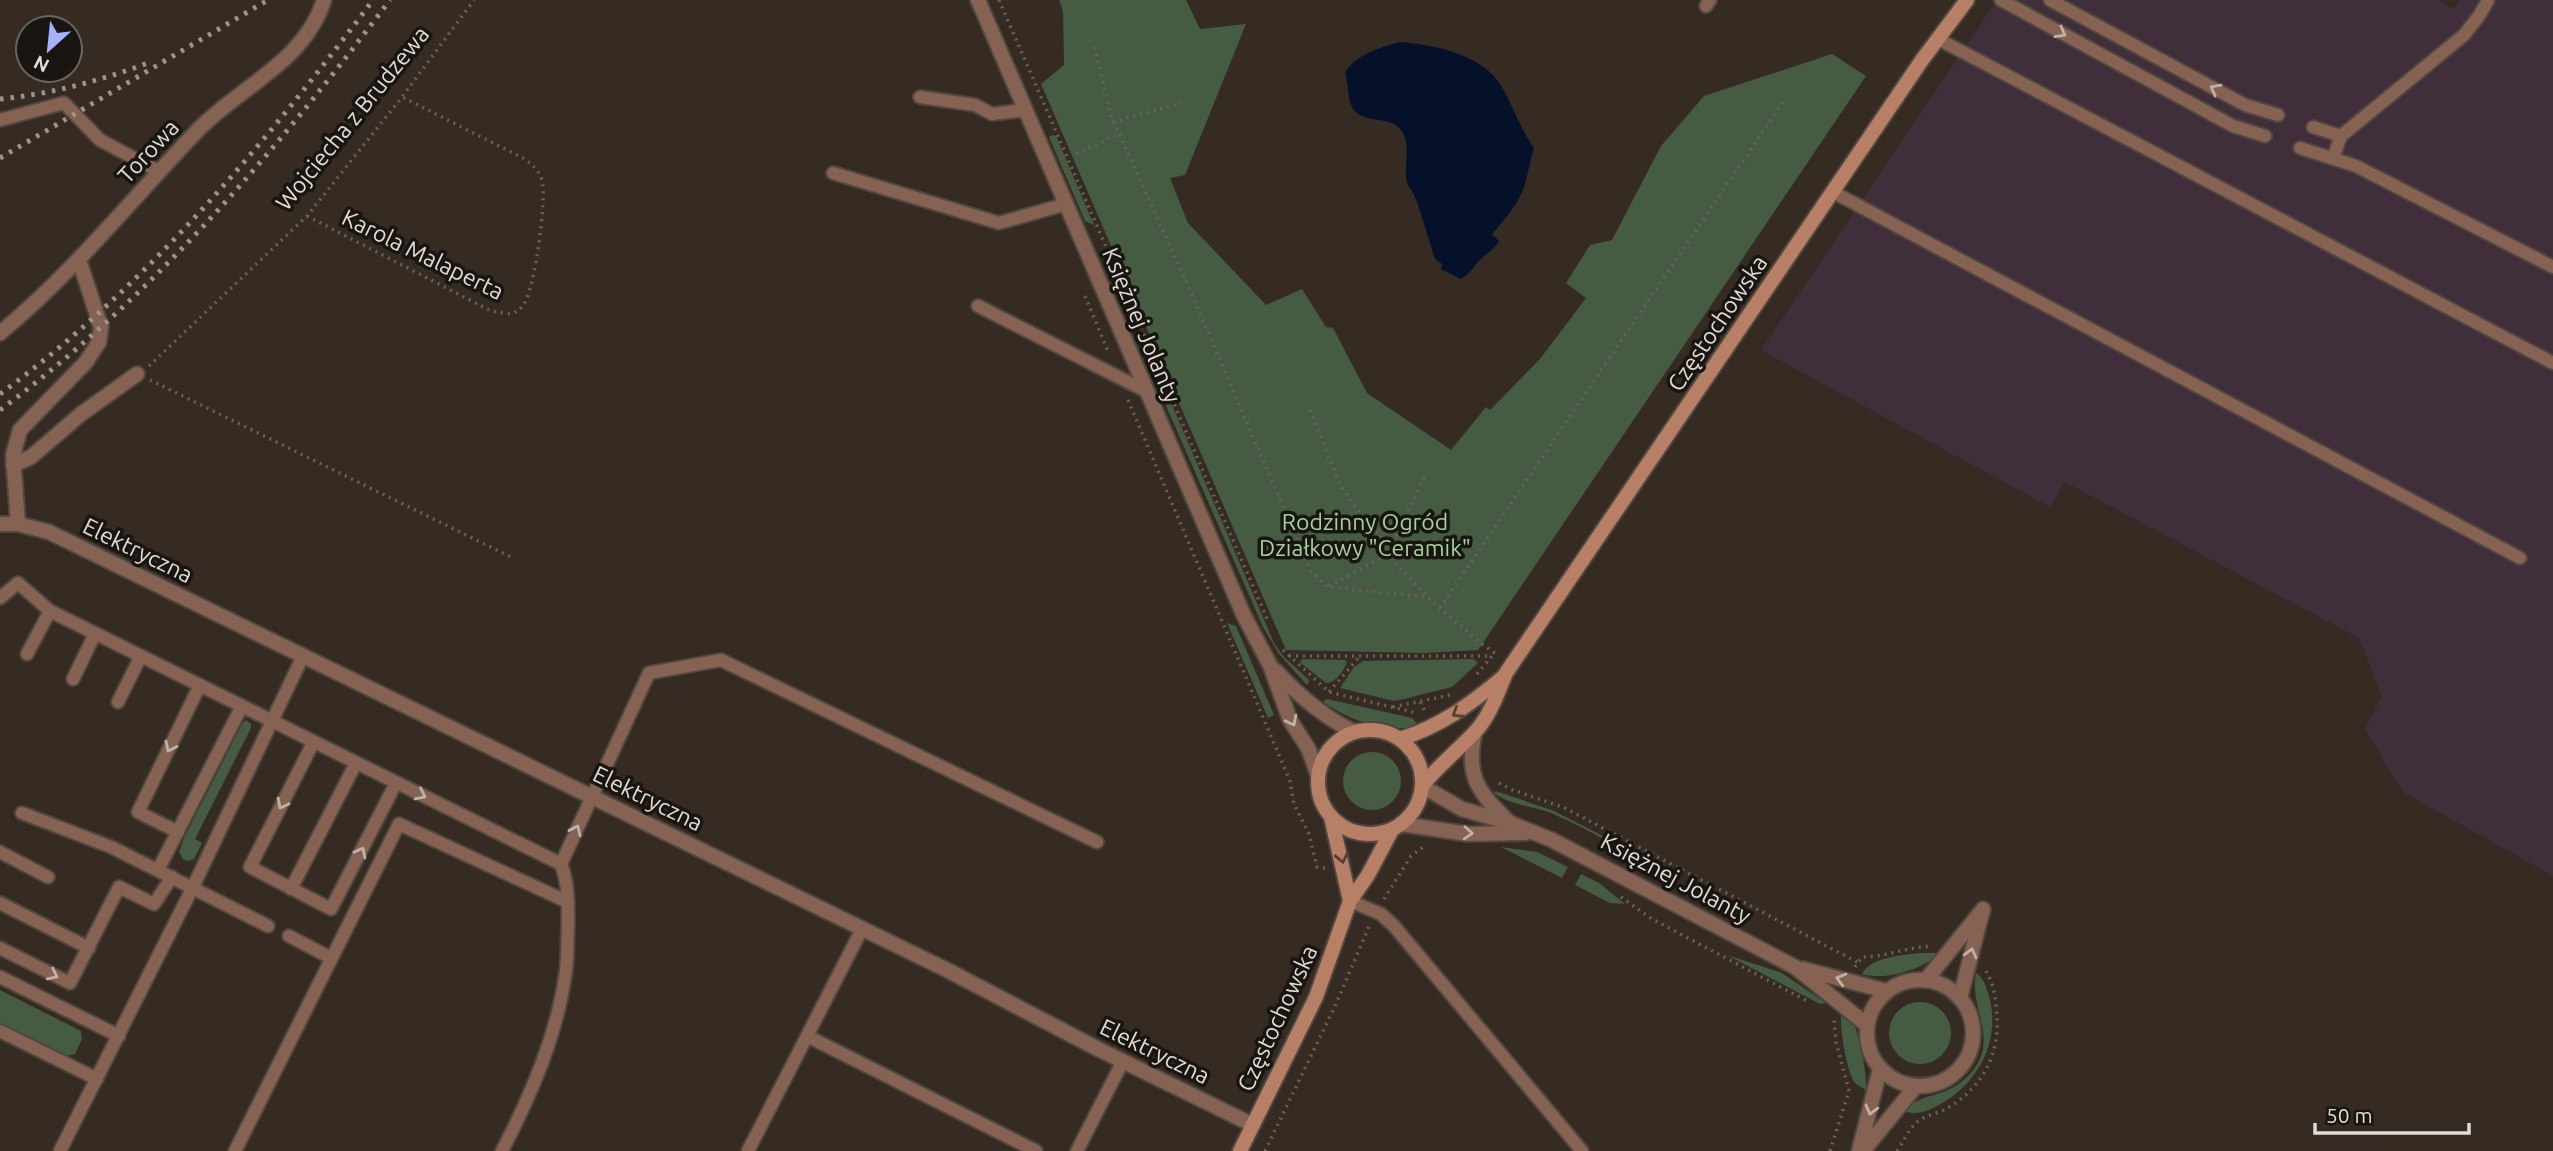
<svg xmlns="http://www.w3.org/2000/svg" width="2553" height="1151" font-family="Ubuntu,sans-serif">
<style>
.commercial{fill:#402f3a}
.green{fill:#455b42}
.water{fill:#05112b}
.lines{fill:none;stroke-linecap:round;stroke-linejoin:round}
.service-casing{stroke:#514740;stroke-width:16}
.minor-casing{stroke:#514740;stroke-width:18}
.tertiary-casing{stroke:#514740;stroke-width:18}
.secondary-casing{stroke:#514740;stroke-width:18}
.path{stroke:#6a615a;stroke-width:3.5;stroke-dasharray:2 5;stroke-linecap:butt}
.service{stroke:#856252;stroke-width:12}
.minor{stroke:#856252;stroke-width:14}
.tertiary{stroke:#856252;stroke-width:14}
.secondary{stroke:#b77f65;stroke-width:14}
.rail{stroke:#9c938d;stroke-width:5;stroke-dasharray:3.5 7;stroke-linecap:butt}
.oneway{stroke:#c1b1a8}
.oneway2{stroke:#583f33}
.labels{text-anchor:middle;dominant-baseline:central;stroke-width:7;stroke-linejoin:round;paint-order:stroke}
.street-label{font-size:23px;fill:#e2dbd6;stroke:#191511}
.park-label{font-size:23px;fill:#a5d19d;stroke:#191511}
</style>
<rect width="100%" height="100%" fill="#352b23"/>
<polygon class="commercial" points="1997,0 2438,0 2454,9 2460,0 2553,0 2553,876 2403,792 2365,729 2382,696 2359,638 2065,482 2050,507 1761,350"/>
<g class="green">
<polygon points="1059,0 1186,0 1200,29 1246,24 1185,175 1170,178 1188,223 1266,305 1302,289 1326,327 1333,328 1367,393 1451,450 1486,407 1490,410 1540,359 1586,298 1566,283 1590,245 1612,240 1661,146 1704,96 1832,54 1866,76 1478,650 1425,653 1286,650 1041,84 1064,65 1063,11"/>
<polygon points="1053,135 1056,136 1094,225 1085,221 1049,137"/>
<polygon points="1163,384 1274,643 1283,656 1308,679 1309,682 1307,685 1279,654 1263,627 1160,392"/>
<polygon points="1227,623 1236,626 1274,715 1268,718"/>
<path d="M1303,659L1345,660L1347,663C1343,671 1336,683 1326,683L1302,664L1300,661Z"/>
<polygon points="1474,659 1478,663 1452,687 1400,700 1394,701 1340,688 1354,667 1363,661"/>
<path d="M1327,699L1412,718L1419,726C1384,733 1351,721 1323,702Z"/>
<polygon points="246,720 251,724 251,728 195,839 202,843 194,859 188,861 183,859 179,852 184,838 242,724"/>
<circle cx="1372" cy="781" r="29"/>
<path d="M1496,791L1554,811L1662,866L1664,871C1626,852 1590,830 1551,813C1532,806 1510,805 1494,793Z"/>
<polygon points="1501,847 1537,852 1568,867 1562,878"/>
<polygon points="1581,874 1599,883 1625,904 1610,903 1575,885"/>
<path d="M1920,953H1939C1924,970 1883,981 1862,974C1870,957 1903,955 1920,953Z"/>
<polygon points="1727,955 1782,973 1826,1003 1820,1004"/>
<path d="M1976,973C1984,978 1986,987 1989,996C2001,1041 1979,1083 1939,1105C1928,1111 1916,1116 1904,1111C1918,1094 1942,1097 1960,1083C2007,1046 1968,1012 1976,973Z"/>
<polygon points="0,990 81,1031 82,1039 75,1054 66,1056 0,1023"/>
<circle cx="1920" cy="1033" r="31"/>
<path d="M1841,1013C1846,1016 1851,1019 1854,1024C1859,1035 1868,1078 1866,1090C1864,1089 1858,1085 1856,1084C1846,1073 1840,1028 1841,1013Z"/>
</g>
<path class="water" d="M1400,42C1433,45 1477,53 1498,81C1512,102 1519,127 1534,148C1530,161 1528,174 1524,187C1517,206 1505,219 1492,234L1499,241C1493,251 1485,254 1478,262C1472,269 1469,274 1461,279L1441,269L1442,264L1435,259C1428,238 1423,217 1415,197C1413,192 1409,188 1407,183C1403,166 1412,145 1401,130C1390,115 1363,124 1353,109C1347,99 1349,84 1345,73C1355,55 1381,47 1400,42Z"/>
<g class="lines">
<g class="service-casing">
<g id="service">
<polyline points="2001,0 2233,126 2265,136"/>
<polyline points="2050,0 2245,105 2278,115"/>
<polyline points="1706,6 1710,0"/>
<polyline points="1938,39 2553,363"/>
<polyline points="920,97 975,105 992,114 1025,110"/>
<polyline points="0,120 64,103 100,140 160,172"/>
<polyline points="2313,127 2341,136"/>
<polyline points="2300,148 2356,166 2553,267"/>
<polyline points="2333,158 2341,136 2464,35 2479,16 2488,0"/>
<polyline points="833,173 999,223 1066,204"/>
<polyline points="1833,192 2520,558"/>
<polyline points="978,306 1146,391"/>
<path d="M0,598L18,583L50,611L561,864C569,885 568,905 568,927C567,941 568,956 566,970C558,1033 531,1095 502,1151"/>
<polyline points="27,654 50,611"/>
<polyline points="73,679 95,634"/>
<polyline points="118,702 141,656"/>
<polyline points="313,743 250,867 331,909 396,783"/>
<polyline points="22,813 111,847 268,926"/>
<polyline points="178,832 138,812 200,685"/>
<polyline points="0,852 48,877"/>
<polyline points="561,864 649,673 721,660 1097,842"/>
<polyline points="158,870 242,706"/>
<polyline points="291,889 356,763"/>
<polyline points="1350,901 1381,914 1394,926 1582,1151"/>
<polyline points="0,903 89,948"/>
<polyline points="289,936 331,958"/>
<polyline points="0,948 70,983 119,887 154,904 172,877"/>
<polyline points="0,977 119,1036"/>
<polyline points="0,1031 97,1079"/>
<polyline points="807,1036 1036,1151"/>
<polyline points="60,1151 193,887 303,656"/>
<polyline points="235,1151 399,824 568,902"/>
<polyline points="748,1151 862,929"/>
<polyline points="1077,1151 1123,1061"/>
</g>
</g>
<g class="minor-casing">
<g id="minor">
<path d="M0,333C73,273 132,199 197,131C240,86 304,63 324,0"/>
<polyline points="13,465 31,457 81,414 137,374"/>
<polyline points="0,524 18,524 49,532 947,970 1100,1050 1253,1125"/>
<polyline points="18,524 13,455 20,430 86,362 99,342 101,327 79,260"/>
<polyline points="1926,980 1980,913"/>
<polyline points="1960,998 1983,909"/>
</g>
</g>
<g class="tertiary-casing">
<g id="tertiary">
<polyline points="978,0 1244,616 1270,665 1290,720 1308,748 1318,775"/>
<path d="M1276,671C1299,696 1324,717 1354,732"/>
<path d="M1475,732C1465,776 1478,792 1509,822"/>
<polyline points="1422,786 1462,809 1510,823 1552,840 1795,967 1867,1025"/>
<polyline points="1401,824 1468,834 1526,833"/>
<polyline points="1803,969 1886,991"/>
<circle cx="1920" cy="1033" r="53"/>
<polyline points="1859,1151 1880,1069"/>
<polyline points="1863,1151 1916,1086"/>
</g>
</g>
<g class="secondary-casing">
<g id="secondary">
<circle cx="1370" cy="782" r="52"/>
<path d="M1400,739C1441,726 1471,704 1503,677"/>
<path d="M1422,786C1438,766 1458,750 1476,731C1490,715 1498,693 1506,673L1922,60L1967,0"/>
<polyline points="1331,817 1350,901"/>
<polyline points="1240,1151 1316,997 1350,901 1368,875 1392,830"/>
</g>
</g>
<g class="path">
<polyline points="999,0 1268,621"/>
<polyline points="1095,47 1111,116 1179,265 1311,571 1327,587 1427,597 1482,644 1499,656"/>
<polyline points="1113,122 1182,103"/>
<polyline points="1076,154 1119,134"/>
<path d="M307,216L491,311L512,314C517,311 521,309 524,304C535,288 547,198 542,180C539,170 532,165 525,159L402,97"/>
<polyline points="1085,296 1109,354"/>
<polyline points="149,366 307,216 402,97 474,0"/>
<polyline points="150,380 513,558"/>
<polyline points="1128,400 1290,781 1294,804 1309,834 1317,867 1326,868"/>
<polyline points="1310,410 1338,480 1350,500 1390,547"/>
<polyline points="1387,555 1426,474"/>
<polyline points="1329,586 1387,555 1426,595"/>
<polyline points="1440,608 1785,99"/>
<polyline points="1283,650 1329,692 1417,713"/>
<polyline points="1289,656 1492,656"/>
<polyline points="1477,674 1492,656"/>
<polyline points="1329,692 1359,657"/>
<polyline points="1420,702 1425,711"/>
<polyline points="1393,707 1450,695"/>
<polyline points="1499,783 1510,789 1565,808 1857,962"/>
<polyline points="1621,897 1652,919 1809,1002"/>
<polyline points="1384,899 1411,856 1426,845"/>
<path d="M1855,967L1862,957C1886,957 1907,947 1932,946"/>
<polyline points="1265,1151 1336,1004 1370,924"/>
<polyline points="1830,1151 1849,1091 1836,1042 1834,1019"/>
<path d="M1897,1151C1903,1142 1908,1131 1915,1124C1922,1116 1935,1114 1944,1110C1980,1091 2000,1056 1997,1016C1996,1001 1994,982 1985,970"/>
</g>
<use href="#service" class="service"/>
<use href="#minor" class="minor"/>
<use href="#tertiary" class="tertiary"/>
<use href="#secondary" class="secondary"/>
<g class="rail">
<path d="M0,99C51,94 99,81 148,63"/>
<polyline points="0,158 268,0"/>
<path d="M0,394C147,286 264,145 373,0"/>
<path d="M0,410C154,296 275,152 390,0"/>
</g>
</g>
<defs><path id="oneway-chevron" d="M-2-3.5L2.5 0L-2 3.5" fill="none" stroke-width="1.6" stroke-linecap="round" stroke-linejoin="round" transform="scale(1.75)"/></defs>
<g class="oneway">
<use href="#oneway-chevron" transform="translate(2061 33) rotate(29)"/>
<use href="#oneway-chevron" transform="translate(2215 89) rotate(-152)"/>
<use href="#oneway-chevron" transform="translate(1292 721) rotate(63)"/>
<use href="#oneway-chevron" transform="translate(170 747) rotate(116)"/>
<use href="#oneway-chevron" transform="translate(421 795) rotate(26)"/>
<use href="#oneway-chevron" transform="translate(282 804) rotate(117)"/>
<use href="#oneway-chevron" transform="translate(576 830) rotate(-65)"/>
<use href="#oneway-chevron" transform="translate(1468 833) rotate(3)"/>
<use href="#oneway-chevron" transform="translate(361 852) rotate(-63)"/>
<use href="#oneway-chevron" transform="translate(1971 953) rotate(-75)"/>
<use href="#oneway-chevron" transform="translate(53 975) rotate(27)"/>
<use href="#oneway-chevron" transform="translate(1841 979) rotate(-165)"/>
<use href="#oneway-chevron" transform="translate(1871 1110) rotate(105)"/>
</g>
<g class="oneway2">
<use href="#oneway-chevron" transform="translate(1457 713) rotate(147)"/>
<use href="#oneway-chevron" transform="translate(1342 858) rotate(78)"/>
</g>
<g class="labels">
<g class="street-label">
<text transform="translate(352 118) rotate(-51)">Wojciecha z Brudzewa</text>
<text transform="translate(148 151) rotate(-47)">Torowa</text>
<text transform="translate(423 254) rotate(26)">Karola Malaperta</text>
<text transform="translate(1717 323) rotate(-56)">Częstochowska</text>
<text transform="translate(1142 325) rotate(67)">Księżnej Jolanty</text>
<text transform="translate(138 550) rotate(26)">Elektryczna</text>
<text transform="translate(648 798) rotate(26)">Elektryczna</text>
<text transform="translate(1676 878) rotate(28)">Księżnej Jolanty</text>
<text transform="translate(1277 1018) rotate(-65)">Częstochowska</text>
<text transform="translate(1155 1051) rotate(26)">Elektryczna</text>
</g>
<g class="park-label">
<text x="1365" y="521">Rodzinny Ogród<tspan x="1365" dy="26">Działkowy "Ceramik"</tspan></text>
</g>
</g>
<g transform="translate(49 49) rotate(207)"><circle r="33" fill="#191511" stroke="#696460" stroke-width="2"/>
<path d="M0-5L12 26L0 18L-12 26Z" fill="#a6b1fc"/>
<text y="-10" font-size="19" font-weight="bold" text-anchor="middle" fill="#e2dbd6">N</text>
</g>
<path d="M2315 1123v10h154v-10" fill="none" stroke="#e2dbd6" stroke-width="3.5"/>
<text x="2326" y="1123" font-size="21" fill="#e2dbd6" stroke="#191511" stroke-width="5" paint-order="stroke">50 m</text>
</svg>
